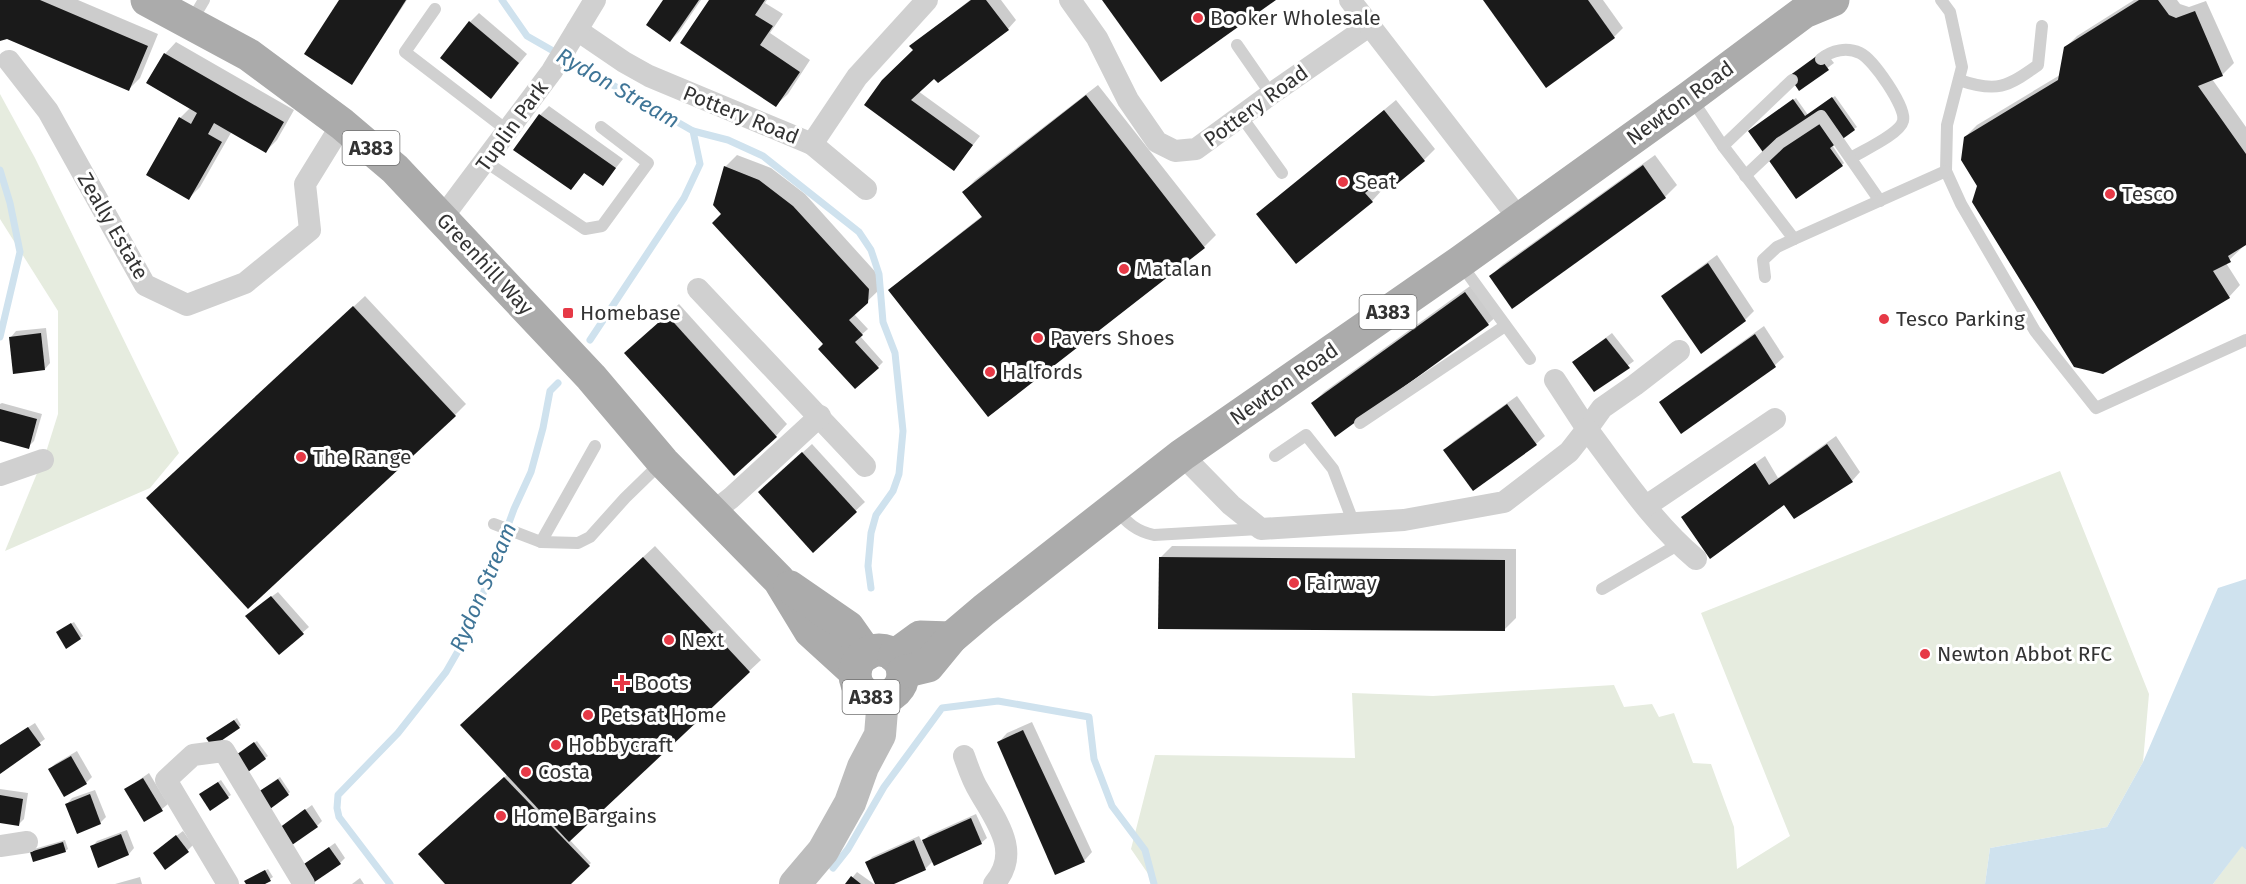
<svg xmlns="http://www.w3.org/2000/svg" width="2246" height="884" font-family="'Fira Sans',sans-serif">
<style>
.green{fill:#e6ecdf}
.water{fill:#cfe2ee}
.shadow{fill:#0003}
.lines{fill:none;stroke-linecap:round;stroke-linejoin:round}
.stream{stroke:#cfe2ee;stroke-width:7}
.building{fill:#1a1a1a}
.service{stroke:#d0d0d0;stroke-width:12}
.minor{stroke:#d0d0d0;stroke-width:22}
.secondary{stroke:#bdbdbd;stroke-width:32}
.primary{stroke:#ababab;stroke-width:33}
.poi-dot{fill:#e63946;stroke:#fff;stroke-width:2}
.labels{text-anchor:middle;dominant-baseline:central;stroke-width:6;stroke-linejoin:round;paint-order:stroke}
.shield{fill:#fff;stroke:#707070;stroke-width:1.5}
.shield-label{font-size:20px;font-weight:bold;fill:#333}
.poi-label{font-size:21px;fill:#333;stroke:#fff;text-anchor:start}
.street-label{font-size:21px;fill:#333;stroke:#fff}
.water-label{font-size:22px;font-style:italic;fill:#3f7597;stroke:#fff}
</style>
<rect width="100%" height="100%" fill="#fff"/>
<g class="green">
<polygon points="0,94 35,158 179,453 150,488 5,551 47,449 58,414 58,311 0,219"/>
<polygon points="2060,471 2149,694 2143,762 2107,827 1990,848 1985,884 1152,884 1151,878 1131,849 1155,755 1355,758 1352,693 1433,696 1614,685 1624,707 1652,704 1659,717 1674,713 1693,763 1711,764 1734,827 1737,869 1790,836 1701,613"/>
<polygon points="2242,845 2246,850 2246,884 2213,884"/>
</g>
<polygon class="water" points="2246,579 2246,850 2242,846 2213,884 1985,884 1990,848 2107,827 2143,762 2218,588"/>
<g class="shadow">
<polygon points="0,0 78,0 158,34 140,78 129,89 7,37 0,40"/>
<polygon points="341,0 407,0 352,83"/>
<polygon points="665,0 701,0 679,32 670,41"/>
<polygon points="711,0 767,0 765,3 783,14 770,33 810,60 788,94 776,105"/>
<polygon points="970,0 1001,0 1016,20 1008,29 935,77 918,91 980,136 954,169 866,105 915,50 911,46"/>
<polygon points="1485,0 1603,0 1623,28 1614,37 1546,86"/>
<polygon points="2134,0 2177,0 2180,4 2189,7 2206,1 2234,63 2222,75 2212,79 2246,127 2246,244 2226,263 2240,285 2229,297 1979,186 1965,137 1977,125 2060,75 2065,48 2077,36"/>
<polygon points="479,13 527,54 499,88 470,22"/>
<polygon points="176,42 294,110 277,140 266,151 232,131 200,187 189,198 180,118 191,107 165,54"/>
<polygon points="1824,50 1834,63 1800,89 1791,76"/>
<polygon points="1098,85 1216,235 1204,247 988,415 890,290 902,279 982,216 964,192 975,180"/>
<polygon points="1835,96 1857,127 1832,145 1844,163 1842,165 1752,129 1796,98 1808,115"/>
<polygon points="1396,100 1435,149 1424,160 1390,171 1377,182 1383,189 1372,201 1258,214"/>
<polygon points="549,106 623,159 603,184 585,172 571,189 540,115"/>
<polygon points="737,155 771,168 805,194 880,277 879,290 854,314 868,329 860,336 883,362 878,367 824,344 723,214 725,167"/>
<polygon points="1655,155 1677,185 1665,197 1513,307 1491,276 1502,265"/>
<polygon points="1717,255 1754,311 1745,320 1663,297 1672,288"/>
<polygon points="1477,281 1500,313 1488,324 1335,434 1313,403 1324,392"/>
<polygon points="365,296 466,404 455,415 159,487"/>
<polygon points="679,304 787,424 776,436 637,342"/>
<polygon points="1764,326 1784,357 1775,365 1682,432 1661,402 1670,394"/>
<polygon points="46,328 50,363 45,369 11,337 16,331"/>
<polygon points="1612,333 1634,361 1594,390 1580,357"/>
<polygon points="1517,396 1545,436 1536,444 1445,450 1454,441"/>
<polygon points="2,403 42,414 34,441 28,447 0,439 0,404"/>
<polygon points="1836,436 1860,472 1852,481 1784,502 1683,517 1692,509 1765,456 1778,478"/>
<polygon points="812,444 865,502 813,550 768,484"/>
<polygon points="655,546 761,660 569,839 591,863 568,884 447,884 420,854 508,774 559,635"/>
<polygon points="1172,546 1516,549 1516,618 1504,630 1160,558"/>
<polygon points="278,592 309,627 279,653 252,611"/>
<polygon points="74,622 83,636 80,638 60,630"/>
<polygon points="237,718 241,725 239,727 211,736"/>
<polygon points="1032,722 1092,852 1084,861 999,742 1007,733"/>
<polygon points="35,723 45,739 0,772 0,745"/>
<polygon points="257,741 268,756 248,770 240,753"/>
<polygon points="77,751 92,777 86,783 50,769 55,764"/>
<polygon points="149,773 168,804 162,809 126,789"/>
<polygon points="280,777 290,792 288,794 263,789"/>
<polygon points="221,780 231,795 228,797 203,792"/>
<polygon points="0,789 28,793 24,819 19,824 0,821"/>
<polygon points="95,790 106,817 100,823 67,804 72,798"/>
<polygon points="312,805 322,821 317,826 281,828"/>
<polygon points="976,814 987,838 981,843 933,861 926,868 890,884 876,884 867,863 872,857 919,836 922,842 929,835"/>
<polygon points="127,830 134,848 129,854 99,866 92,847 97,841"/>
<polygon points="183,831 193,845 188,850 160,848"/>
<polygon points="65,840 68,849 65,851 34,860 34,849"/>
<polygon points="335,843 345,858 340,863 303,866"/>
<polygon points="268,869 273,877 270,879 261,884 247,884 246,881 248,879"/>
<polygon points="857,872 874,884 847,884"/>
<polygon points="140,877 142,884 115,884"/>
<polygon points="360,878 364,884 352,884"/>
</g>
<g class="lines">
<g class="stream">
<polyline points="502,0 527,36 693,131 700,164 684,198 590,340"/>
<polyline points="693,131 728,140 763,156 859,232 871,250 879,274 883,322 895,353 903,431 899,474 893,491 876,515 871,533 868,566 871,588"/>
<polyline points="0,170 10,203 20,252 0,337"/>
<polyline points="833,868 848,849 884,787 942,708 998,701 1089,717 1094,759 1112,806 1145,850 1154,884"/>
<polyline points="390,884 339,817 337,808 338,795 398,733 446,672 469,632 514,509 531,472 543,428 550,391 558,383"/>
</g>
</g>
<g class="building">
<polygon points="0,0 40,0 148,46 129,91 7,39 0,41"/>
<polygon points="339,0 406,0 352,85 304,54"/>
<polygon points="663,0 699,0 670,42 646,25"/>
<polygon points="709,0 765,0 755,15 773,26 760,45 800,72 776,107 680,43"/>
<polygon points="971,0 986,0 1009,30 938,83 934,79 911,100 973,145 954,171 864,105 882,80 913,50 909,46"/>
<polygon points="1102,0 1276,0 1161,82"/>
<polygon points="1483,0 1588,0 1615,38 1546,88"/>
<polygon points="2139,0 2158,0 2169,15 2176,18 2195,11 2223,76 2198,86 2246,154 2246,245 2228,256 2231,262 2213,271 2230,298 2103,374 2074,367 1972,202 1977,186 1961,160 1964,137 2058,80 2064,47"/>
<polygon points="469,21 519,63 491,99 440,58"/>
<polygon points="164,53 284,122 266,153 214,123 208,134 222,142 189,200 146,175 179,117 191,124 197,113 146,83"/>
<polygon points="1818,55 1829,70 1799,91 1789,76"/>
<polygon points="1086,95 1205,248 988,417 888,290 982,217 962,192"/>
<polygon points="1832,97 1855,130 1830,148 1843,166 1796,199 1748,131 1793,99 1805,116"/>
<polygon points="1384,110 1425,161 1397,184 1389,174 1365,193 1373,202 1296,264 1256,214"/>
<polygon points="539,114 616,168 603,186 584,173 571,190 513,150"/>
<polygon points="1643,165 1666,198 1512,309 1489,276"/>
<polygon points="724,166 759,180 793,206 869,289 868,303 849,320 863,335 855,342 879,368 855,389 818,349 823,344 712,223 721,214 713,205"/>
<polygon points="1708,263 1746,321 1701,354 1661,296"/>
<polygon points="1465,292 1489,325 1335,437 1311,403"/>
<polygon points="353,306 456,416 248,609 146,498"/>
<polygon points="667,315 777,437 734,476 624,353"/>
<polygon points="41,333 45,370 13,374 9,337"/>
<polygon points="1755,334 1776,367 1681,434 1659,402"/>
<polygon points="1606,338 1630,368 1594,392 1572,362"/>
<polygon points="1507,404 1537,445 1473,491 1443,450"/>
<polygon points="0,409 37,419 29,449 0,441"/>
<polygon points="1827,444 1853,482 1794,519 1784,505 1710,559 1681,517 1755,463 1769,485"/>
<polygon points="802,452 857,512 813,553 758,492"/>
<polygon points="643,557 750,672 569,842 460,725"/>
<polygon points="1159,557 1505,560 1505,631 1158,629"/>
<polygon points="271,596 304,634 279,655 245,616"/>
<polygon points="71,623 81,639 66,649 56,632"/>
<polygon points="234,720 240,728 212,747 206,738"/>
<polygon points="28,727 41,745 0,774 0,745"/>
<polygon points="1023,730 1085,862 1055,875 997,742"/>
<polygon points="254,742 266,759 248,772 236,755"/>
<polygon points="71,756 87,784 64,797 48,769"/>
<polygon points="504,777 590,866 571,884 445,884 418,854"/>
<polygon points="143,778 163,811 144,822 124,789"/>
<polygon points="278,779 289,795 270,809 258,792"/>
<polygon points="218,782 229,798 210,811 199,794"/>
<polygon points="90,794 101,824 77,834 65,804"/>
<polygon points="0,795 23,799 19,826 0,823"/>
<polygon points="305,809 318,827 292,845 279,828"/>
<polygon points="971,818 982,844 934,866 922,840"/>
<polygon points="121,834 129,855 98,868 90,846"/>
<polygon points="176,835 189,852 165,870 153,853"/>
<polygon points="914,840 926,870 894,884 875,884 865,862"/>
<polygon points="63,842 66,852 33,862 30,852"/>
<polygon points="329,847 341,864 313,883 301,866"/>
<polygon points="265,870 271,881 265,884 246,884 244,881"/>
<polygon points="851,876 861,884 845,884"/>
</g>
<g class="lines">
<g class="service">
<polyline points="1941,0 1950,12 1962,67 1947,125 1946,171 1961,204 2035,331 2096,408 2246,340"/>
<polyline points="435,9 405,52 508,131"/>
<polyline points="191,22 204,0"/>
<polyline points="1237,45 1271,94"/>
<path d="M1821,59C1832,50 1847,47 1860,53C1873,59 1907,108 1903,121C1900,134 1862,151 1851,158"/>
<path d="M1959,80C1997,93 2007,87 2038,65L2042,26"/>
<polyline points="1691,98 1723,146 1794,239 1777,247 1763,260 1765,277"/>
<polyline points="1241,116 1282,173"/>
<polyline points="1723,146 1792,80"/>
<polyline points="486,162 585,229 602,226 648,163 601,127"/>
<polyline points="1745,176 1780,143 1821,116 1880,201"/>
<polyline points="1794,239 1946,171"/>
<polyline points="1460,263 1530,359"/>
<polyline points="1360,423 1505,326"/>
<polyline points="1275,456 1306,435 1333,469 1354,524"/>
<path d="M1116,509C1127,523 1136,531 1154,535L1259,529"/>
<polyline points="494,524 541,542 578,543 590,537 625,498 662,462"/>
<polyline points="541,542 595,446"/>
<polyline points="1602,589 1679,544"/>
</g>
<g class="minor">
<polyline points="1070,0 1097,38 1128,100 1157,142 1175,151 1196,149 1271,94 1369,26"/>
<polyline points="1350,0 1520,220"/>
<polyline points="577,30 624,62 649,76 812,144 866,189"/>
<polyline points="9,61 48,111 145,285 187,305 245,283 310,230 305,184 342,124"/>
<polyline points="812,144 857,77 927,0"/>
<polyline points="442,218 552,71 595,0"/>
<polyline points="698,289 865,466"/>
<polyline points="1555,380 1587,429 1602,408 1635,385 1679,351"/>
<path d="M1182,455L1231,505L1261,529L1404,520L1504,502L1569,452L1587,429C1621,474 1653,523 1696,559"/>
<polyline points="0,475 43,460"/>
<polyline points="1646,506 1775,419"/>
<polyline points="714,511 731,498 820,416"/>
<path d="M964,756C968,767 972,780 979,791C996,821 1022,852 994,884"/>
<polyline points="0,846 27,842"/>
<polyline points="228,884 166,780 193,755 224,751 304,884"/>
</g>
<polyline class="secondary" points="795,884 823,851 850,803 863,767 880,735 883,698"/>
<g class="primary">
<polyline points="147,0 249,55 342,124 395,169 591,377 663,462 779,580 810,631 855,672"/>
<polyline points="790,587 848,627 867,654"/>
<circle cx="879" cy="674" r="24"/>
<polyline points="894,656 920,637 951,638"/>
<polyline points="903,672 928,666 951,638 984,610 1182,455 1460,262 1690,97 1804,12 1833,0"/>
</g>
</g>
<g class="poi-dot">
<circle cx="1198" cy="18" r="6"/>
<circle cx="1343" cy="182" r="6"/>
<circle cx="2110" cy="194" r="6"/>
<circle cx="1124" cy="269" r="6"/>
<rect x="562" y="307" width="12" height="12" rx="3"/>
<circle cx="1884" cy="319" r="6"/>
<circle cx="1038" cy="338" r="6"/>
<circle cx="990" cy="372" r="6"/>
<circle cx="301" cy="457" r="6"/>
<circle cx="1294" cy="583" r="6"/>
<circle cx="669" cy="640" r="6"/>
<circle cx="1925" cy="654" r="6"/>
<path d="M619 674h6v6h6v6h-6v6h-6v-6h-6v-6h6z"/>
<circle cx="588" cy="715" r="6"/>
<circle cx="556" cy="745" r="6"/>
<circle cx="526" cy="772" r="6"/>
<circle cx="501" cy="816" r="6"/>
</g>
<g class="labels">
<g class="shield">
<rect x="342.5" y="131" width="57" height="34" rx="4.5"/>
<rect x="1359.5" y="295" width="57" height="34" rx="4.5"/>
<rect x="842.5" y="680" width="57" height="34" rx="4.5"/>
</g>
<g class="shield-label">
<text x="371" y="148">A383</text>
<text x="1388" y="312">A383</text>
<text x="871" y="697">A383</text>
</g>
<g class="poi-label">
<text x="1210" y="18">Booker Wholesale</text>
<text x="1355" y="182">Seat</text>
<text x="2122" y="194">Tesco</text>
<text x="1136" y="269">Matalan</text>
<text x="580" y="313">Homebase</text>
<text x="1896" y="319">Tesco Parking</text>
<text x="1050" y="338">Pavers Shoes</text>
<text x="1002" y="372">Halfords</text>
<text x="313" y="457">The Range</text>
<text x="1306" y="583">Fairway</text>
<text x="681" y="640">Next</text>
<text x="1937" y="654">Newton Abbot RFC</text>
<text x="634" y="683">Boots</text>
<text x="600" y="715">Pets at Home</text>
<text x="568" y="745">Hobbycraft</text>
<text x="538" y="772">Costa</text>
<text x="513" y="816">Home Bargains</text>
</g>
<g class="street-label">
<text transform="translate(1680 103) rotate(-36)">Newton Road</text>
<text transform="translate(1256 106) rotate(-36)">Pottery Road</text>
<text transform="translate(741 115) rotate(22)">Pottery Road</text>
<text transform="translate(512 126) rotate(-54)">Tuplin Park</text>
<text transform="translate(113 226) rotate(60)">Zeally Estate</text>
<text transform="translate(485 264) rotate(47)">Greenhill Way</text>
<text transform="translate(1284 384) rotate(-35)">Newton Road</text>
</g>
<g class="water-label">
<text transform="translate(618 88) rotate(30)">Rydon Stream</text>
<text transform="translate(483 587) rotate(-67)">Rydon Stream</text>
</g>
</g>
</svg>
